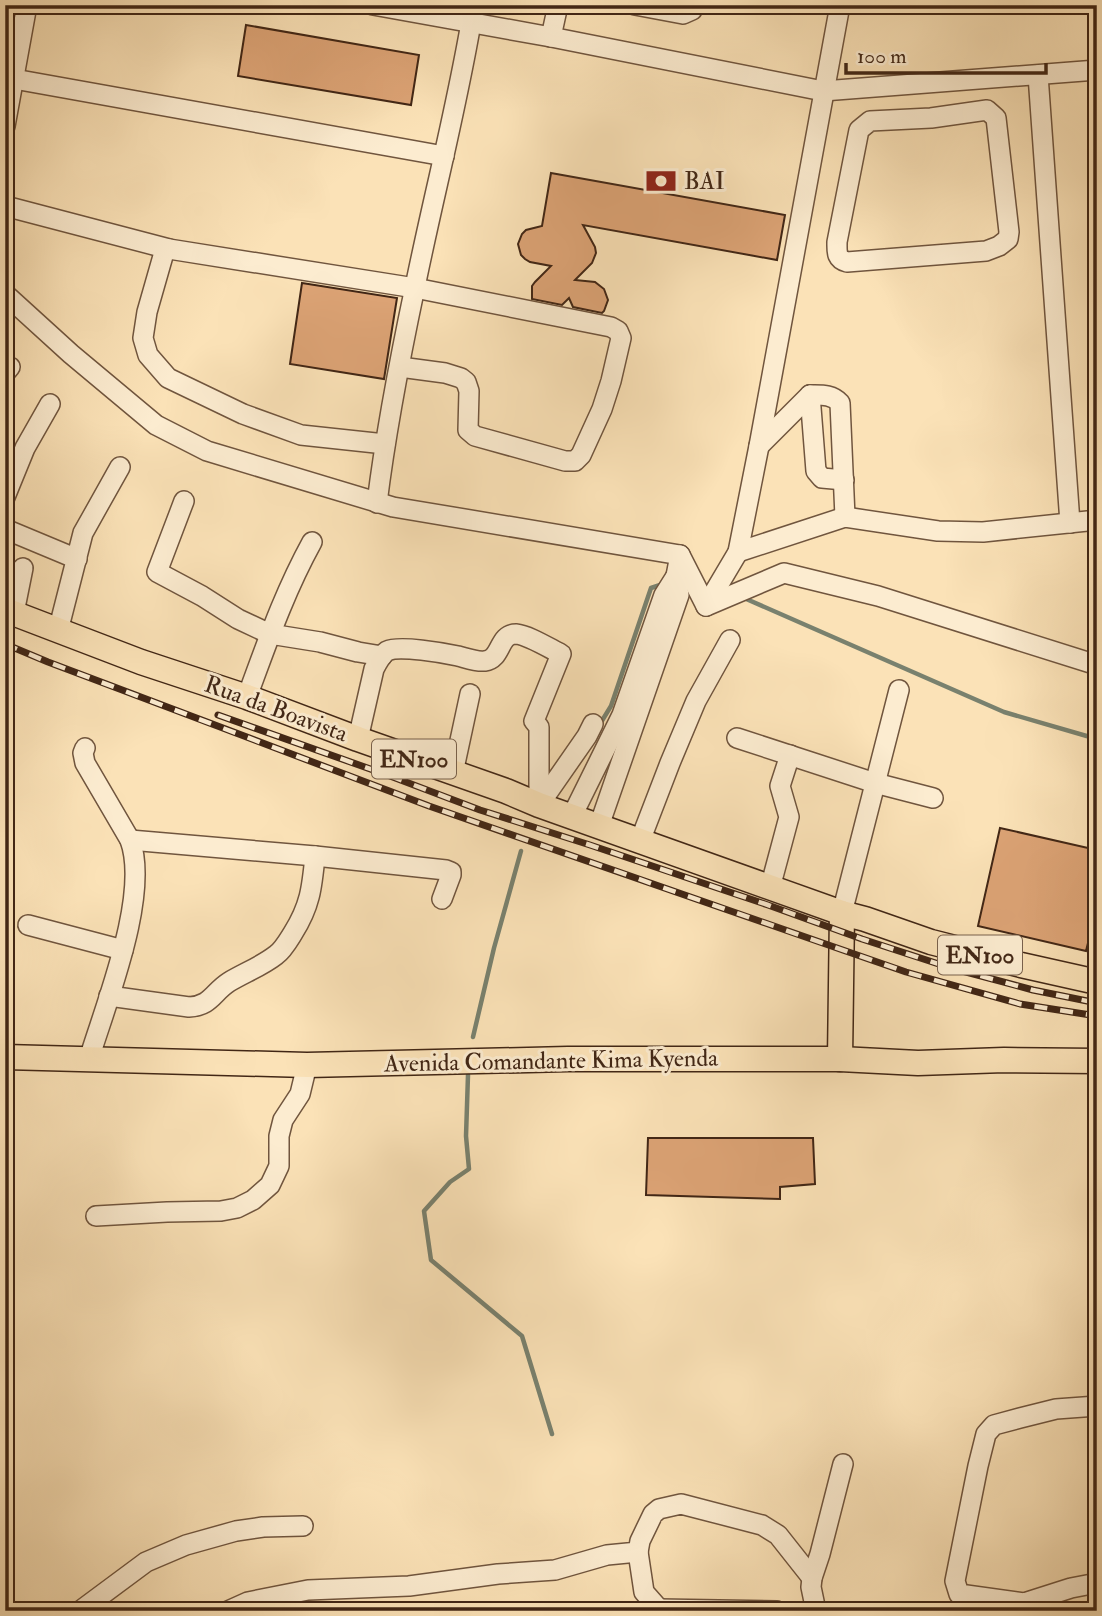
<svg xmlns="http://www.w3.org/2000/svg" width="1102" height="1616" font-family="'IM FELL Double Pica',serif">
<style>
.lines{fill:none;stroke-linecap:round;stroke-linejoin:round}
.stream{stroke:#79816e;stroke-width:4.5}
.building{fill:#dca375;stroke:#412615;stroke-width:2}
.minor-casing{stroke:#70553e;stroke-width:22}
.major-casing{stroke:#412615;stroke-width:27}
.minor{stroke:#fcecd0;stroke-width:19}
.major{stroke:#fbe2b7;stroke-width:24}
.rail-casing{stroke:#412615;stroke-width:7}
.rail{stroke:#fcecd0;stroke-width:4.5;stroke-dasharray:13;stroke-linecap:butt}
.labels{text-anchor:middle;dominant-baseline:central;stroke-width:6;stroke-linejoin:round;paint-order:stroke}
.shield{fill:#fcecd0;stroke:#79614d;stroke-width:2}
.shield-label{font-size:23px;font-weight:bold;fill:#412615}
.poi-label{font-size:24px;fill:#412615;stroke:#fcecd0;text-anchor:start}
.street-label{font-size:24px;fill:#412615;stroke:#fcecd0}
</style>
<rect width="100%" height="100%" fill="#fbe2b7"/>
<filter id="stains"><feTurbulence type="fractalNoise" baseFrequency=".00286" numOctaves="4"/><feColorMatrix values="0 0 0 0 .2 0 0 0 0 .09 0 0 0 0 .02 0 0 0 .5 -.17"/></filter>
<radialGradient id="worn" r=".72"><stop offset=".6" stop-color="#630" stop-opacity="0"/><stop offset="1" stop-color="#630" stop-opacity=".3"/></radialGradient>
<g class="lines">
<g class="stream">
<polyline points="744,598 1004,712 1097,739"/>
<polyline points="600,724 611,706 651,588 660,585"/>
<polyline points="1088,972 1097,947"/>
<polyline points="473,1037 494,948 521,851"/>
<polyline points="468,1075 466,1136 469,1169 450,1182 424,1211 431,1260 522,1336 552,1434"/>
</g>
</g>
<g class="building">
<polygon points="246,25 419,55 411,105 238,76"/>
<polygon points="551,173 785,215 777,260 583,225 595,247 596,253 592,263 575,280 595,282 604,289 608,300 604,311 602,313 573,307 569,298 562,305 532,299 532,286 535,282 551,266 530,262 525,259 521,255 518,244 522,234 526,230 542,226"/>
<polygon points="302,283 397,298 384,379 290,364"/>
<polygon points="1000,828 1097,850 1097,907 1086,951 978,926"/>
<polygon points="648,1138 813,1138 815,1184 780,1187 780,1199 646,1195"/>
</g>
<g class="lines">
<g class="minor-casing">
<g id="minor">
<polyline points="373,5 551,37 823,91 1097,70"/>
<polyline points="635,5 683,14 692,10 693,5"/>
<polyline points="551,37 558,5"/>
<polyline points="1038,75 1070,523"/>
<polyline points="14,79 444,156"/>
<path d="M987,110L996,118L1009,232L1008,239L999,246L986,251L847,262C836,259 837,252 837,242L859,130L870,121L931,118Z"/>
<polyline points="5,126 27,5"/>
<polyline points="5,206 169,249 415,288 611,327 618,331 621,338 611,381 602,409 581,455 575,461 565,461 475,436 468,430 469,391 466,382 461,378 445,373 400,367"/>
<polyline points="169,249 165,251 163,256 147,312 143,338 148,355 168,378 243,414 301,435 385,444"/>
<polyline points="5,294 71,354 156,425 207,451 393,507 680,555 706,606 784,573 878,596 1097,665"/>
<polyline points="5,373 10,367"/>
<polyline points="810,395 816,471 822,478 844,480"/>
<path d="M759,446L810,395C822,395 832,394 840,403L845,517"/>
<polyline points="5,497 25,448 50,404"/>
<polyline points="184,501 157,572 202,596 238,619 270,634 320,642 358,652 382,656"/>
<path d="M377,503C386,430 400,358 415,287C434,193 459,100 474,5"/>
<polyline points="5,529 77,559"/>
<polyline points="738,552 845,517 938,531 983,532 1097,520"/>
<polyline points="706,606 738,552 759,446 840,5"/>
<polyline points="14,613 23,568"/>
<polyline points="58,631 83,533 120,467"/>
<path d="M247,697C267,643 284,593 312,542"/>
<polyline points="737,738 875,783 933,798"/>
<path d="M358,739L374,669C377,663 381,655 387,651C399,645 444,653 458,656C466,658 476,662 485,661C502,659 498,634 516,634C528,635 549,648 561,654L534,721L539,727V805"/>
<path d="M85,748L83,753L85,763L130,840C150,895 106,1003 89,1059"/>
<polyline points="453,773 470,694"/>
<polyline points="539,805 587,736 593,724"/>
<polyline points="572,816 622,715 664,595 676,576"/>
<polyline points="599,826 679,595 676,576 680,555"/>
<polyline points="130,840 315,856 446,870 451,872 451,875 442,899"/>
<polyline points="640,841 670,763 696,701 730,640"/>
<polyline points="770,888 789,817 780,786 790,755"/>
<polyline points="842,913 899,690"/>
<polyline points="28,925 123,950"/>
<path d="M109,996L189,1007C211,1006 213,992 229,982C244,973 262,966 276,955C283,950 288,941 293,933C310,906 312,888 315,856"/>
<polyline points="96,1216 167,1212 221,1211 237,1208 253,1200 270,1185 279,1166 279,1136 283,1120 300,1094 307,1065"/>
<polyline points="1097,1406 1056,1409 1020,1418 994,1425 986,1434 978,1466 955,1581 959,1594 1024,1603 1071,1588 1097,1583"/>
<polyline points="638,1552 644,1592 659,1609"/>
<polyline points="80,1611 146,1562 186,1545 236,1531 263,1527 303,1526"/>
<polyline points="228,1611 248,1602 308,1590 409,1586 498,1574 555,1570 607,1555 638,1552 640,1541 653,1514 659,1509 681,1504 762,1525 778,1535 812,1578"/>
<polyline points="651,1611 659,1609 777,1611"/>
<polyline points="816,1611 811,1587 812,1578 820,1554 843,1464"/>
</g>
</g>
<g class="major-casing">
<g id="major">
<polyline points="5,610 141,662 247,697 358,739 506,791 539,805 842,913 865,919 931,942 1021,965 1097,982"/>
<polyline points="5,1057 307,1065 568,1059 840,1059 918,1063 1004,1060 1097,1061"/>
<polyline points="840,1059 842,913"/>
</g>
</g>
<use href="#minor" class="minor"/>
<use href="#major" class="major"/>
<g class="rail-casing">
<g id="rail">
<polyline points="5,644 48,662 429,806 906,972 1020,1004 1097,1016"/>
<polyline points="218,715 390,776 480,810 590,845 768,905 862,939 951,968 1033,990 1097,1003"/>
</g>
</g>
<use href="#rail" class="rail"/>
</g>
<defs>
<g id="bank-bare" transform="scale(2.415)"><path d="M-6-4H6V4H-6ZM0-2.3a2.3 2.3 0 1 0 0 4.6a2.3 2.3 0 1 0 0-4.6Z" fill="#8f2418" stroke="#fcecd0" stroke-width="2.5" paint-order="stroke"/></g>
</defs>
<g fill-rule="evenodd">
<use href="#bank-bare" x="661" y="181"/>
</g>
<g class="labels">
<g class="shield">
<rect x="372" y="739.5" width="84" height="39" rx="5"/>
<rect x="938" y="935.5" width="84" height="39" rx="5"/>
</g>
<g class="shield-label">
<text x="414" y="759">EN100</text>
<text x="980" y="955">EN100</text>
</g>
<g class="poi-label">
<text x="684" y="181">BAI</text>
</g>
<g class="street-label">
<text transform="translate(276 709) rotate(20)">Rua da Boavista</text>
<text transform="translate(551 1061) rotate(-1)">Avenida Comandante Kima Kyenda</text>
</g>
</g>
<rect width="1102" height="1616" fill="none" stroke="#fbe2b7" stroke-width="28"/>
<rect x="7" y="7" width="1088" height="1602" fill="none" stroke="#412615" stroke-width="3.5"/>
<rect x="14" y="14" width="1074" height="1588" fill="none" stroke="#412615" stroke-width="2"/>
<path d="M846 63v10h200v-10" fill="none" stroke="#412615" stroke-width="3.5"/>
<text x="857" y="63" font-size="21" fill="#412615" stroke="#fcecd0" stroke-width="5" paint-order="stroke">100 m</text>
<rect width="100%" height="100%" filter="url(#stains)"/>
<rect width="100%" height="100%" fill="url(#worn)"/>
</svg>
